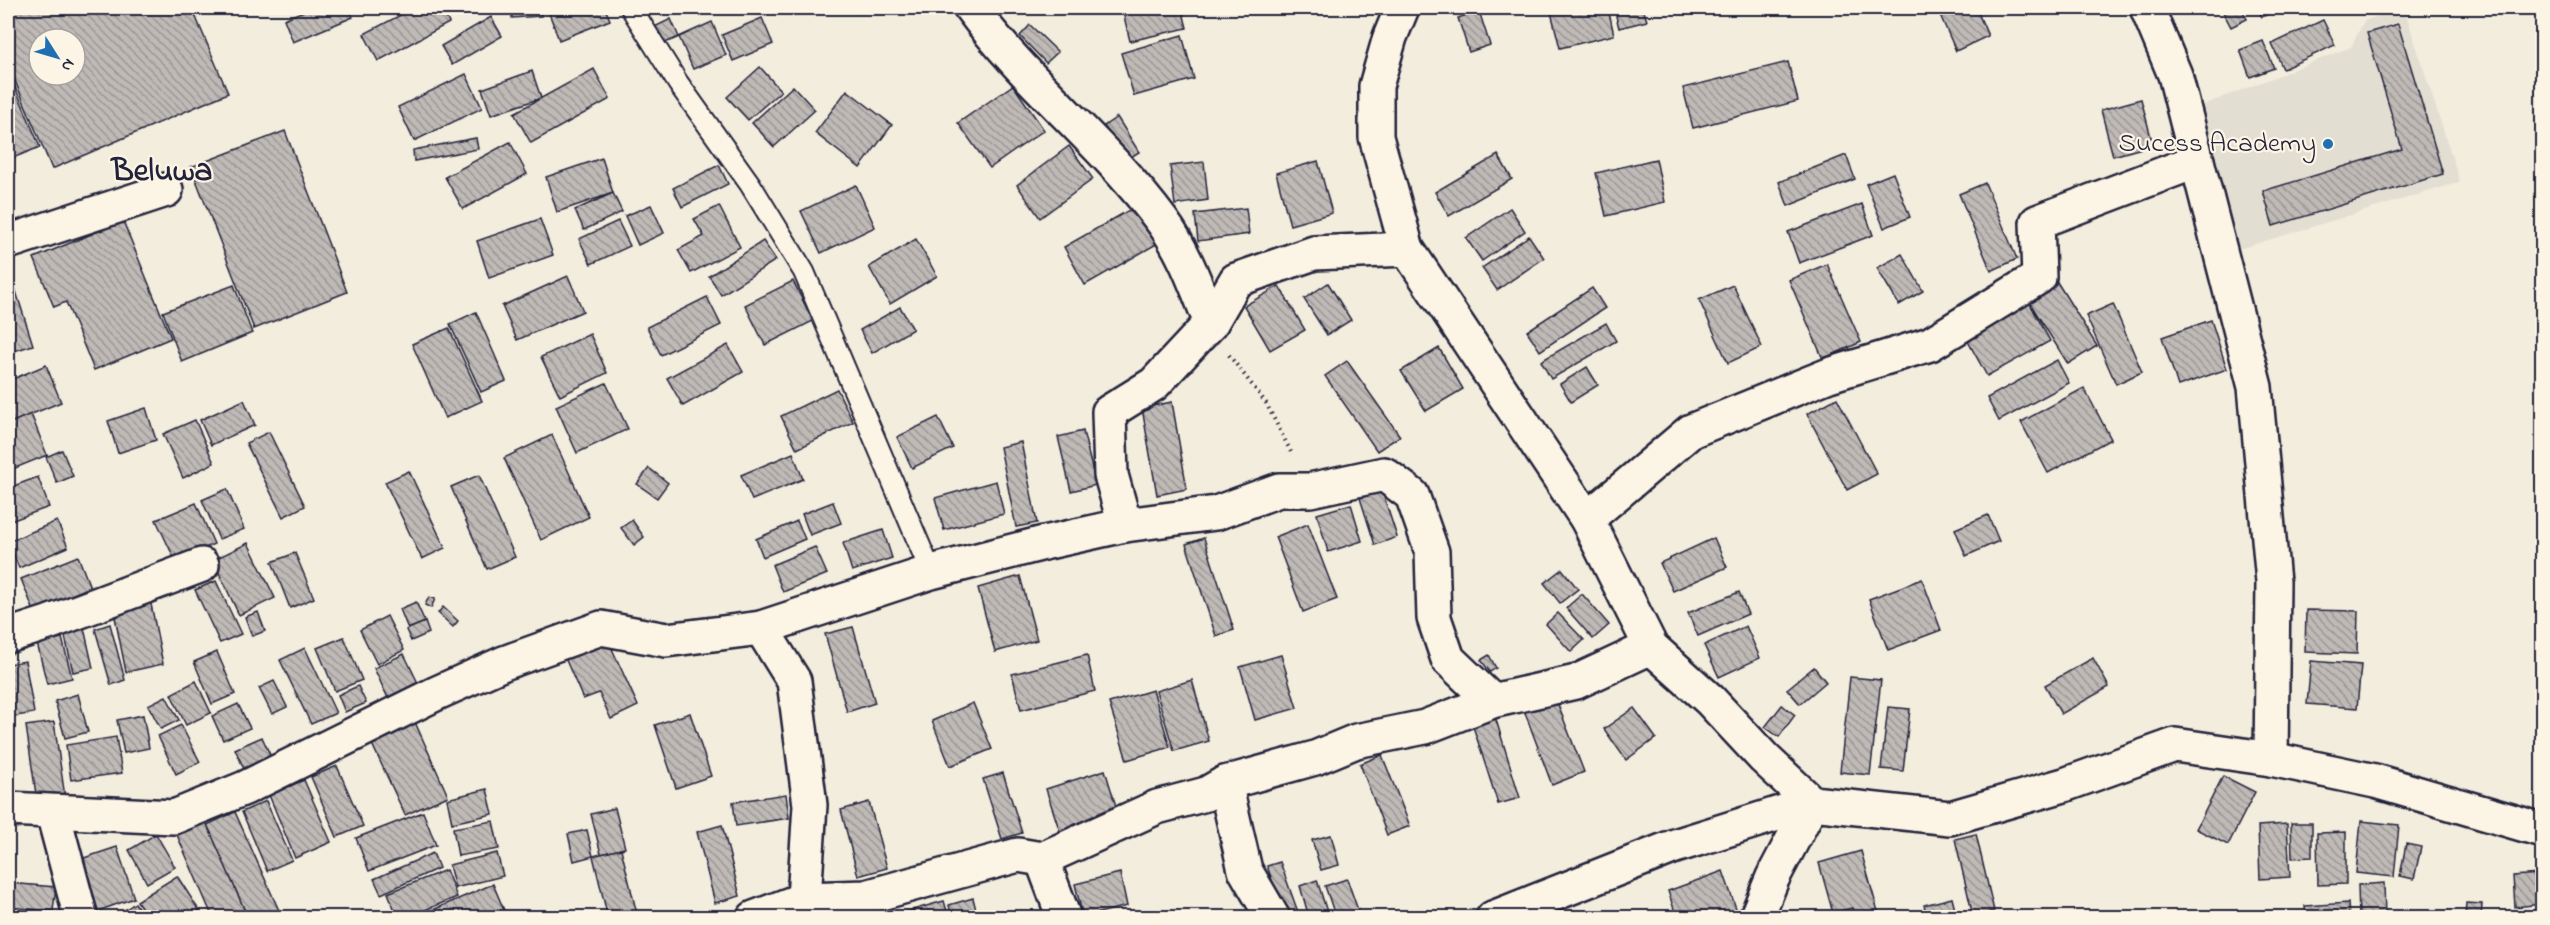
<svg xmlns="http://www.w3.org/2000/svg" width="2550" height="925" font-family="'Indie Flower',sans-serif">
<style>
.built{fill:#e3ded2}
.building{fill:url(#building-back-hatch);stroke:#22223b;stroke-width:1.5;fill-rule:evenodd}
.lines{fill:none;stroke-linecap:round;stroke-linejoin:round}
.service-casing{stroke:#22223b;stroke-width:24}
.minor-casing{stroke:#22223b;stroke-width:38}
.path{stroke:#22223b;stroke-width:4;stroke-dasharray:1.5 4.5;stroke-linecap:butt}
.service{stroke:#fcf5e5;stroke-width:20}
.minor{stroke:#fcf5e5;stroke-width:33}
.poi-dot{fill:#1f6fb2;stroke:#fcf5e5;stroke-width:2}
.labels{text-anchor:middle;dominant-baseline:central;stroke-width:4.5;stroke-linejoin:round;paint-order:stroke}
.poi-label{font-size:27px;fill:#22223b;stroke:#fcf5e5;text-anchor:end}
.district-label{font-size:33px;font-weight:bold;fill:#22223b;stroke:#fcf5e5}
</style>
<defs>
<pattern id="building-back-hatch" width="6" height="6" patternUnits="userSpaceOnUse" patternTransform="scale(1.5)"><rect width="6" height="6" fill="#bfbab6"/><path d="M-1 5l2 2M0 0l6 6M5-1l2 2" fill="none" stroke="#9b9795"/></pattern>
</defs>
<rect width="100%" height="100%" fill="#f3edde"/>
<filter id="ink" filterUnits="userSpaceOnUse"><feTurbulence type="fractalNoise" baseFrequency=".0167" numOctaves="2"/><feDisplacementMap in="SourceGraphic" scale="12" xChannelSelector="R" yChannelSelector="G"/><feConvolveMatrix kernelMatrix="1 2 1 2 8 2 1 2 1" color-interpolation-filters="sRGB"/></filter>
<g filter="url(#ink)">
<polygon class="built" points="2400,8 2404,8 2460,182 2232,251 2198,107 2351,47 2364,21"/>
<g class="building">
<path d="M19,8H192L228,93L52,169L8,64V13ZM39,39H75V75H39Z"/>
<polygon points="311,8 349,8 353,17 293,42 284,19"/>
<polygon points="414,8 441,8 449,23 378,61 364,34"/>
<polygon points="512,8 540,8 541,16 512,18"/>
<polygon points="563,8 605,8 610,20 559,40 549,13"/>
<polygon points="858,8 874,8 860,13"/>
<polygon points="1122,8 1182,8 1187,28 1130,41"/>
<polygon points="1550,8 1608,8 1614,35 1560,48"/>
<polygon points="1614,8 1643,8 1647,21 1619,28"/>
<polygon points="1937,8 1976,8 1988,36 1956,51"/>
<polygon points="2221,8 2241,8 2247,19 2231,27"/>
<polygon points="2257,8 2280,8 2262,17"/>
<polygon points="1479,11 1490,45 1469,52 1458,18"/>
<polygon points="491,17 502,36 452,65 441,46"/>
<polygon points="762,18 773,44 733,61 722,35"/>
<polygon points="671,19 679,37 656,47 648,30"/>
<polygon points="2323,20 2335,45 2283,69 2272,44"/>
<polygon points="712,22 726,55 693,69 679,37"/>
<polygon points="2398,24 2443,174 2273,226 2263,191 2402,149 2367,33"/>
<polygon points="1030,25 1058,52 1046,63 1020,36"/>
<polygon points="1182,35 1194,79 1134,96 1121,53"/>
<polygon points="2263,41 2274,68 2250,77 2240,50"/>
<polygon points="1788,62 1798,101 1693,128 1683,88"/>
<polygon points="760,67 781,91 748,120 727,97"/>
<polygon points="594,69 610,99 531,143 514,113"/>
<polygon points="8,70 40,147 8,160"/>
<polygon points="532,71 541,98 491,115 482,89"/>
<polygon points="466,74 482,108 414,141 398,107"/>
<polygon points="1013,85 1044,130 990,168 958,123"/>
<polygon points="793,86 815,110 774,147 752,123"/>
<polygon points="847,90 892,125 860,168 815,133"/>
<polygon points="2141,99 2153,145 2113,156 2101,110"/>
<polygon points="1117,117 1139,152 1126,160 1104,126"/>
<polygon points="285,131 347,292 254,329 191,167"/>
<polygon points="476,138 478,149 414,161 413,150"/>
<polygon points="510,142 527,174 463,209 445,177"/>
<polygon points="1069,146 1093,179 1040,218 1017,185"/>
<polygon points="1498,155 1512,179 1449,216 1435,192"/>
<polygon points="1846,155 1855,179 1788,206 1779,182"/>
<polygon points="602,158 613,193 557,212 546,177"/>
<polygon points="1656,159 1665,202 1606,216 1596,173"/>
<polygon points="1318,161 1332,213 1290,225 1276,173"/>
<polygon points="1204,162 1208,200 1175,205 1170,166"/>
<polygon points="719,165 728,184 682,207 673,188"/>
<polygon points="1893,173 1910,217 1884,228 1866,184"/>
<polygon points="1985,183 2017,259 1991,271 1959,194"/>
<polygon points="856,185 875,227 821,253 801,211"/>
<polygon points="613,193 622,212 584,230 575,210"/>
<polygon points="1862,204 1873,235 1799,263 1788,232"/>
<polygon points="651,205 664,233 638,245 625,216"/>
<polygon points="1138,205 1160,242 1085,285 1064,247"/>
<polygon points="719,206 740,247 691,273 678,250 704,236 694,219"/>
<polygon points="1246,208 1249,234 1198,241 1195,214"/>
<polygon points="1510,208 1525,231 1482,261 1466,238"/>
<polygon points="540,219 553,255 489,278 477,241"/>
<polygon points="123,221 171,338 94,370 66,302 54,307 34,258"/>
<polygon points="618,221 630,246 591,264 579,239"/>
<polygon points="1529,236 1544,258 1497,290 1482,268"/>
<polygon points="916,239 937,276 890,304 869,267"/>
<polygon points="763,241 776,260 721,295 709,276"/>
<polygon points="1902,254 1923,291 1899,305 1877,268"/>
<polygon points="1827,264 1861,342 1823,359 1789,280"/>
<polygon points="8,266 33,345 8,353"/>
<polygon points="568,276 583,311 517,340 502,306"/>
<polygon points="793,281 813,321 765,345 745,305"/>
<polygon points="2057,282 2097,346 2068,364 2028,300"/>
<polygon points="1328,283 1351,320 1327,335 1304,299"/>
<polygon points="234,285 252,333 182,362 163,312"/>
<polygon points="1733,285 1762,347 1728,363 1699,300"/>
<polygon points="1279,286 1305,330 1270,350 1244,306"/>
<polygon points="1592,288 1605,308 1540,351 1527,331"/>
<polygon points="707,297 721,325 661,355 647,327"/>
<polygon points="2028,300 2050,341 1987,376 1964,334"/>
<polygon points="2113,304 2142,372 2116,384 2086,316"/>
<polygon points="900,307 913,329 872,353 860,330"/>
<polygon points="476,312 506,381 481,392 450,324"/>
<polygon points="2211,320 2227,369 2178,386 2162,337"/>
<polygon points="1606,323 1616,341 1551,379 1541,361"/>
<polygon points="449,328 482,401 445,418 412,344"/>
<polygon points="590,334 607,373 560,396 541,357"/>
<polygon points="728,345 743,372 683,406 667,378"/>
<polygon points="1439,348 1463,389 1426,411 1401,371"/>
<polygon points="2057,360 2069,383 1999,421 1987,398"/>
<polygon points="1347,361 1400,436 1377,451 1325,376"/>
<polygon points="46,365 61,402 8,424 8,381"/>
<polygon points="1587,367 1598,385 1571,402 1560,384"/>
<polygon points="606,383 628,429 577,453 556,406"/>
<polygon points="2084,388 2111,439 2048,473 2021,422"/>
<polygon points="837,389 853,422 797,449 781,416"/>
<polygon points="1837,398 1877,474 1847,490 1807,414"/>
<polygon points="244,400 255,425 211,445 200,420"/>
<polygon points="1172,402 1187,489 1157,495 1142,408"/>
<polygon points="146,408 156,440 118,453 108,421"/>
<polygon points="31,414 47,455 8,471 8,424"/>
<polygon points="938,417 953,448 912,468 897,437"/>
<polygon points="195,420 214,463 183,478 163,434"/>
<polygon points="1083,431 1096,485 1071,491 1058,437"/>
<polygon points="269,432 305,506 283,517 246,443"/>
<polygon points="552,435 589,517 541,540 504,458"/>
<polygon points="1021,442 1037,523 1016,527 1000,447"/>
<polygon points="62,450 73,476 57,483 46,457"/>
<polygon points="793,453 803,479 752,500 741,475"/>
<polygon points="649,468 668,483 657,498 637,484"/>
<polygon points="409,471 445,548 422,559 385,482"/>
<polygon points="479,475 515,557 487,569 451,487"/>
<polygon points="38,477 49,507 8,522 8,488"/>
<polygon points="996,481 1004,514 944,530 935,498"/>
<polygon points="227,489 244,529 219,539 202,500"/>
<polygon points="1382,491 1397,537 1375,545 1360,498"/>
<polygon points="833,502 841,523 810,535 802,514"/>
<polygon points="196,503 214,544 176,562 156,520"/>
<polygon points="1351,504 1362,541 1328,552 1317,514"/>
<polygon points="1988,515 1999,541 1966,556 1955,529"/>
<polygon points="632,520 644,537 634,545 621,528"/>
<polygon points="57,521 68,547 19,568 8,542"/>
<polygon points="797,521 805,539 763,557 756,539"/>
<polygon points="1308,524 1337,599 1303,612 1275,537"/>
<polygon points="883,530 892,558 852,571 843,543"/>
<polygon points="1204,538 1234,630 1216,636 1186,544"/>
<polygon points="1714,538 1727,567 1673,591 1660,563"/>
<polygon points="248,543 275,598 239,615 213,560"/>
<polygon points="815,547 827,574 783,592 772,565"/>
<polygon points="295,553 314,598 290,608 272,562"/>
<polygon points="78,556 90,587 34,611 21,579"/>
<polygon points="1562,569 1578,589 1560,603 1544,583"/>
<polygon points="1020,576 1037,640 995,652 978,588"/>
<polygon points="1922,579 1941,630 1888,650 1869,599"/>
<polygon points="216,581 241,634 220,643 195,590"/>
<polygon points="1739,592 1748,614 1698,636 1688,613"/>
<polygon points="1582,594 1609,625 1593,639 1566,608"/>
<polygon points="429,597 435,599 431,608 425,605"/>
<polygon points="150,599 163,664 126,672 113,607"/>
<polygon points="416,602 425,622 408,629 400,609"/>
<polygon points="443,607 458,621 453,627 438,613"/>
<polygon points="2306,610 2358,611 2357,654 2305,652"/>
<polygon points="258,612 265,631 252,636 245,617"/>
<polygon points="1558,613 1584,640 1571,652 1546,624"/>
<polygon points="387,616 404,650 377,664 360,630"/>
<polygon points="425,622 429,633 411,641 406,630"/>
<polygon points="110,624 125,680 111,685 95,629"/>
<polygon points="1746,626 1760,658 1719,677 1704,645"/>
<polygon points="853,627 875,703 847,712 825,634"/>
<polygon points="84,628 93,668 73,672 64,632"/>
<polygon points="344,637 362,680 335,691 317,648"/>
<polygon points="62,638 72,678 47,684 37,643"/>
<polygon points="608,640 638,706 611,719 599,693 583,699 565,658"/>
<polygon points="305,648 336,713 311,724 280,660"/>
<polygon points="217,652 235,694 212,704 194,662"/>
<polygon points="404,654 419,685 388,698 374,668"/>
<polygon points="1087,655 1095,691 1021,710 1012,674"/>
<polygon points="1281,655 1297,708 1255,720 1240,667"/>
<polygon points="1489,655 1496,668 1490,672 1481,660"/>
<polygon points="2093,658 2109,687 2061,714 2045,685"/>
<polygon points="25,661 34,713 10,717 8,664"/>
<polygon points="2311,661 2361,665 2357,708 2307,704"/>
<polygon points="1814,667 1826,682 1800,704 1787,689"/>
<polygon points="1850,677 1881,680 1870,775 1840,772"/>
<polygon points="1192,680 1209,741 1174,751 1156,691"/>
<polygon points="196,681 211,713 186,725 171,694"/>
<polygon points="274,681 287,707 272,714 259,688"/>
<polygon points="358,686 366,703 345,712 338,695"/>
<polygon points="1153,690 1170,747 1127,760 1109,703"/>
<polygon points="78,694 88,732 65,738 55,701"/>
<polygon points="166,696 179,720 161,729 148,705"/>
<polygon points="1555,697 1584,772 1552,785 1524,710"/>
<polygon points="973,703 992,749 950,766 932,721"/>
<polygon points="238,704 250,728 223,740 212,716"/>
<polygon points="1782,705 1795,715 1779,737 1765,727"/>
<polygon points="1888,707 1910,709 1903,771 1881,769"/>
<polygon points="1634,708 1656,738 1626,760 1604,729"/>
<polygon points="1493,710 1520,798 1498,804 1470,717"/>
<polygon points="410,711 448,796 405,815 366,731"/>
<polygon points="690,713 711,776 676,788 655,725"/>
<polygon points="143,715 149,748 124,753 117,720"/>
<polygon points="54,722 65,797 37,801 26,726"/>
<polygon points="181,725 200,762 176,774 158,736"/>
<polygon points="8,737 13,779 8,780"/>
<polygon points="116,737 122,773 71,780 66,745"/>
<polygon points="262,737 272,759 245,771 235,749"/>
<polygon points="1382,755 1410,826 1387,835 1360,764"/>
<polygon points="337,766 363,826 337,837 311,777"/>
<polygon points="1105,770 1119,816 1061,835 1046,789"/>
<polygon points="1003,773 1022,833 1002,839 983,779"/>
<polygon points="2223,776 2255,792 2228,845 2196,829"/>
<polygon points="304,780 331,842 295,858 269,795"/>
<polygon points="487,789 493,814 452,823 447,799"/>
<polygon points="786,794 789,818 736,826 733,802"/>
<polygon points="266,801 292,860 267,871 242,812"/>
<polygon points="869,802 887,868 858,876 841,810"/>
<polygon points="615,808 625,848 601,854 591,814"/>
<polygon points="235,812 281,915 276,918 248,918 207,825"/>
<polygon points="423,812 436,845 369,871 356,838"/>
<polygon points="493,821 499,849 458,856 453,828"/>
<polygon points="2361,821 2399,825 2394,877 2356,873"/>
<polygon points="206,822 248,918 213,918 177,835"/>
<polygon points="2291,823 2312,823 2312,857 2292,858"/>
<polygon points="2287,824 2290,877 2260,879 2258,826"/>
<polygon points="722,825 740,896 715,903 697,832"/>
<polygon points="587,830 593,856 574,861 568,834"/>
<polygon points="2346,832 2346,884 2318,885 2317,833"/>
<polygon points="156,834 175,867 147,883 129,850"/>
<polygon points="1976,834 1994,911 1973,916 1955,839"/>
<polygon points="1331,835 1339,865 1321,870 1312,840"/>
<polygon points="2406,844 2421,847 2414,879 2400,876"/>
<polygon points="117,847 134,898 98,911 81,859"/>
<polygon points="621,849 638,918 608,918 593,856"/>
<polygon points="1861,851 1879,915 1855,918 1852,908 1833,913 1819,863"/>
<polygon points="433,853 439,868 381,894 374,879"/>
<polygon points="497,853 503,876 455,888 449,865"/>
<polygon points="1280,862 1298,912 1285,917 1267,866"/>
<polygon points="446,870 457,897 405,918 398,918 388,893"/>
<polygon points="1723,871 1738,914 1729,918 1677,918 1668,891"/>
<polygon points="1120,873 1127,906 1083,917 1075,884"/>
<polygon points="2539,874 2542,904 2515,907 2513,876"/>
<polygon points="177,876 204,918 148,918 137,901"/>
<polygon points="1347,879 1358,910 1336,918 1325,886"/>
<polygon points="1317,880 1327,912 1309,917 1300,886"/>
<polygon points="8,883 56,887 53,911 8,907"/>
<polygon points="2384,883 2385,918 2359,918 2358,885"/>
<polygon points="493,884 506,915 501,918 414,918"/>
<polygon points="973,898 978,918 952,918 949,905"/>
<polygon points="1952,898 1957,918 1927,918 1924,905"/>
<polygon points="944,901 949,918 896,918 895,915"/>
<polygon points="135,903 145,918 113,918"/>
<polygon points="2348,903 2349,918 2306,918 2305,906"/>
<polygon points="2466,903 2482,904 2481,918 2465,918"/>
<polygon points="28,910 71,915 70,918 27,918"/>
<polygon points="2510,912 2510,918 2492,918 2492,914"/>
</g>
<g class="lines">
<g class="service-casing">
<polyline id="service" points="631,8 678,83 750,184 804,272 931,572"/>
</g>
<g class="minor-casing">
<g id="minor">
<path d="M971,8C1028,85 1105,144 1162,221C1185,252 1197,288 1211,323"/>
<polyline points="1402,8 1390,37 1376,86 1376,137 1407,249 1587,519 1651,647 1710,700 1764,758 1812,803 1950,818 2064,785 2175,745 2271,759 2375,781 2542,830"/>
<polyline points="2147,8 2175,75 2255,387 2273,582 2271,759"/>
<polyline points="8,242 166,190"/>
<polyline points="1587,519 1691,431 1829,375 1930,344 2039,277 2037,222 2197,161"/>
<polyline points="1125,525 1111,475 1109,412 1154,384 1211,323 1236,280 1314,253 1407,249"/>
<polyline points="761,628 794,681 810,805 804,899"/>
<polyline points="8,636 48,623 202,565"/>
<polyline points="1225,783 1245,870 1273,918"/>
<polyline points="8,809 174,817 245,788 437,693 504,663 601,628 666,640 761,628 931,572 1044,543 1125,525 1216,513 1279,490 1310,490 1384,474 1412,495 1432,552 1434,618 1448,659 1492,701"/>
<polyline points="53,813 81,918"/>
<polyline points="1042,859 1064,918"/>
<polyline points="754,918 804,899 866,897 1018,855 1042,859 1157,807 1206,794 1225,783 1315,758 1356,741 1425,727 1492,701 1576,682 1651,647"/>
<polyline points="1493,918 1675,846 1812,803"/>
<polyline points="1756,918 1773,877 1812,803"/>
</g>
</g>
<polyline class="path" points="1229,355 1266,403 1292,454"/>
<use href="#service" class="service"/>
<use href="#minor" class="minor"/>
</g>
</g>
<circle class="poi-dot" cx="2328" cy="144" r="6"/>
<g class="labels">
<g class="poi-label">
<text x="2316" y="144">Sucess Academy</text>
</g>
<g class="district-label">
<text x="162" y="172">Beluwa</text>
</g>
</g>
<rect width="2550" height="925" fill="none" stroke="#fcf5e5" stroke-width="30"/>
<rect x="15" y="15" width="2520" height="895" fill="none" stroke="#22223b" stroke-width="2" filter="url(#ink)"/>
<g transform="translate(57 57) rotate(127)"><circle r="28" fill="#fcf5e5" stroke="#a5a1a1" stroke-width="1.5"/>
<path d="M0-4.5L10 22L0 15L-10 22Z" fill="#1f6fb2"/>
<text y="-9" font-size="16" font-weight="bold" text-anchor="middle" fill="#22223b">N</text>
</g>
</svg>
